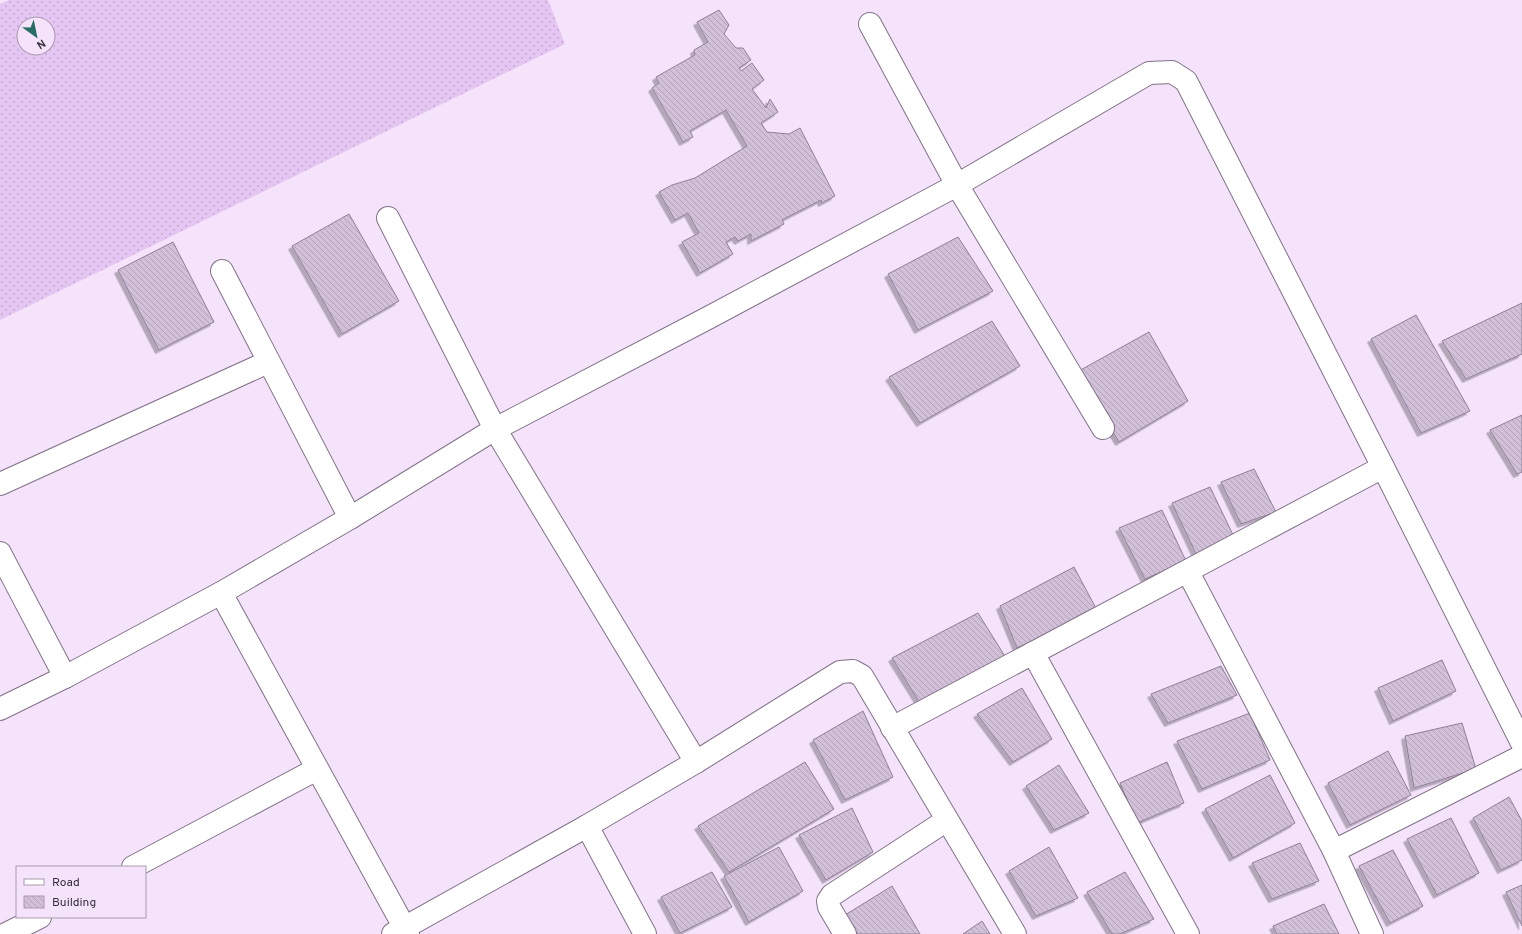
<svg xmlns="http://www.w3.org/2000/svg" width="1522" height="934" font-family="Overpass,sans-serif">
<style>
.grass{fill:url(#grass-dots);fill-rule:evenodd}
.building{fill:url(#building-back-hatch);stroke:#8f7f96;filter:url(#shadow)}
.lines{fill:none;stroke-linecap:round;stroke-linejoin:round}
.minor-casing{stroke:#827288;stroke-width:24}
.minor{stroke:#fff;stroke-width:22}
</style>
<defs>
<pattern id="grass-dots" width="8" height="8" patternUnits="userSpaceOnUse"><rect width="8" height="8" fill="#e5c5f1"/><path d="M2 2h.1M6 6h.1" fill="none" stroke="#c5aacf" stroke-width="1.8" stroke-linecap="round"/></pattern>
<pattern id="building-back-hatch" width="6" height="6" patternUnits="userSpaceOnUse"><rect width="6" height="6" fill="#d2c0d9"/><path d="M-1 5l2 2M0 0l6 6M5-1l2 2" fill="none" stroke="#b5a5bb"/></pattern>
<filter id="shadow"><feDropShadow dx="-3.5" dy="3.5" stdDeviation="0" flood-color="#0004"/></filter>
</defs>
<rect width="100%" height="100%" fill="#f5e3fc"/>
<path class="grass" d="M9,0H548L565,44L0,320V4ZM24,24H48V48H24Z"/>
<g class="building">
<polygon points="719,10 729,25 724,34 736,48 743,48 751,60 739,68 741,71 752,63 764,80 752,89 766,108 770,99 778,112 761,123 767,132 789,134 800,128 835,196 822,203 821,200 782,220 784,224 751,241 751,234 738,241 735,237 726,242 733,254 700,273 682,242 699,233 688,213 675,220 659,192 672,185 695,178 747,146 726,110 690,131 693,137 683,142 652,88 659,83 656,77 695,55 694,50 708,42 697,22"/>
<polygon points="349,214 399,301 342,334 292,246"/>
<polygon points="958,237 993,291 918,330 888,274"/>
<polygon points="173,242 214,322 159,350 118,270"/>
<polygon points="1522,303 1522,354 1466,379 1442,341"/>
<polygon points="1416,315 1470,411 1421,433 1371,339"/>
<polygon points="992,321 1020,366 920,423 889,377"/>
<polygon points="1149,332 1188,401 1119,442 1077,372"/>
<polygon points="1522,415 1522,472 1517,474 1490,430"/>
<polygon points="1254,469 1276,512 1241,524 1221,482"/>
<polygon points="1210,487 1234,537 1196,554 1172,503"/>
<polygon points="1162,510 1186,561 1145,579 1119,528"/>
<polygon points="1074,567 1098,612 1017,648 1000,606"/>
<polygon points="978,613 1006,658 920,703 892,658"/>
<polygon points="1442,660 1456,691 1393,721 1378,688"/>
<polygon points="1221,666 1237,695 1168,723 1151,694"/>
<polygon points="1022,688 1052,739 1013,762 977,714"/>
<polygon points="863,711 893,777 845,800 813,740"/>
<polygon points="1250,713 1270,760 1202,789 1177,741"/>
<polygon points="1462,723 1476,769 1414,788 1405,736"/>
<polygon points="1388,751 1411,795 1350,825 1328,783"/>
<polygon points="805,762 834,809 729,872 698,826"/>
<polygon points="1167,762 1184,803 1137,823 1120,783"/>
<polygon points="1059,765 1089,813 1054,830 1026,786"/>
<polygon points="1270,775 1295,823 1233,858 1205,809"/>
<polygon points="1509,797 1522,821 1522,860 1501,870 1473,818"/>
<polygon points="852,808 873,852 826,880 799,835"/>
<polygon points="1451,818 1479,873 1437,895 1407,839"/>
<polygon points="1300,843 1319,881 1272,899 1252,863"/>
<polygon points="779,847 803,891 749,922 724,876"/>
<polygon points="1049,847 1078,898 1036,916 1009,871"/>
<polygon points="1393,850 1423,906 1390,923 1359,866"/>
<polygon points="712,872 732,907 680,933 661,897"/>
<polygon points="1125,872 1154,919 1120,934 1112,934 1087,892"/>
<polygon points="1522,885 1522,926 1506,892"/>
<polygon points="892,886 920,934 858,934 845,915"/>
<polygon points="1324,904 1339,934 1277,934 1273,926"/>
<polygon points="982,921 990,934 963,934"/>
</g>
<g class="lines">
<g class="minor-casing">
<g id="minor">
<polyline points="870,24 957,185 1103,428"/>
<polyline points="388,218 495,429 696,762"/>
<polyline points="222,271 350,518"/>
<polyline points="0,484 268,362"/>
<polyline points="0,553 65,677"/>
<polyline points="1188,572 1334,851 1372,934"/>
<polyline points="221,593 408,934"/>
<polyline points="1033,653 1188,934"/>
<polyline points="0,709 65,677 221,593 350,518 495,429 706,319 957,185 1149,73 1172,72 1186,81 1383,467 1522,743"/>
<polyline points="892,728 1383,467"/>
<polyline points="587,826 645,934"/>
<polyline points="1334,851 1522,756"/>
<polyline points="133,867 317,769"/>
<polyline points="6,934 40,917"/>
<polyline points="393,934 587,826 696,762 840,672 853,671 862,676 1015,934"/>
<polyline points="845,934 829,907 828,901 832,895 947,820"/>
</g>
</g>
<use href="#minor" class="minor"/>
</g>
<rect x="16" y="866" width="130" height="52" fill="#f5e3fc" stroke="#a89bae"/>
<rect x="24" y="879" width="20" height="6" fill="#ffffff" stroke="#a89bae"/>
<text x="52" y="886" font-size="12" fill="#352f38">Road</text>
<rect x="24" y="896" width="20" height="12" fill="url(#building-back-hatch)" stroke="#a89bae"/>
<text x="52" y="906" font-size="12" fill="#352f38">Building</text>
<g transform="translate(36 36) rotate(147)"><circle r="19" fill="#f5e3fc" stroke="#a89bae"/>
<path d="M0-3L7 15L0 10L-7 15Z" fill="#256c62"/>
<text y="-6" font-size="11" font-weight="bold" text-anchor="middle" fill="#352f38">N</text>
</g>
</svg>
